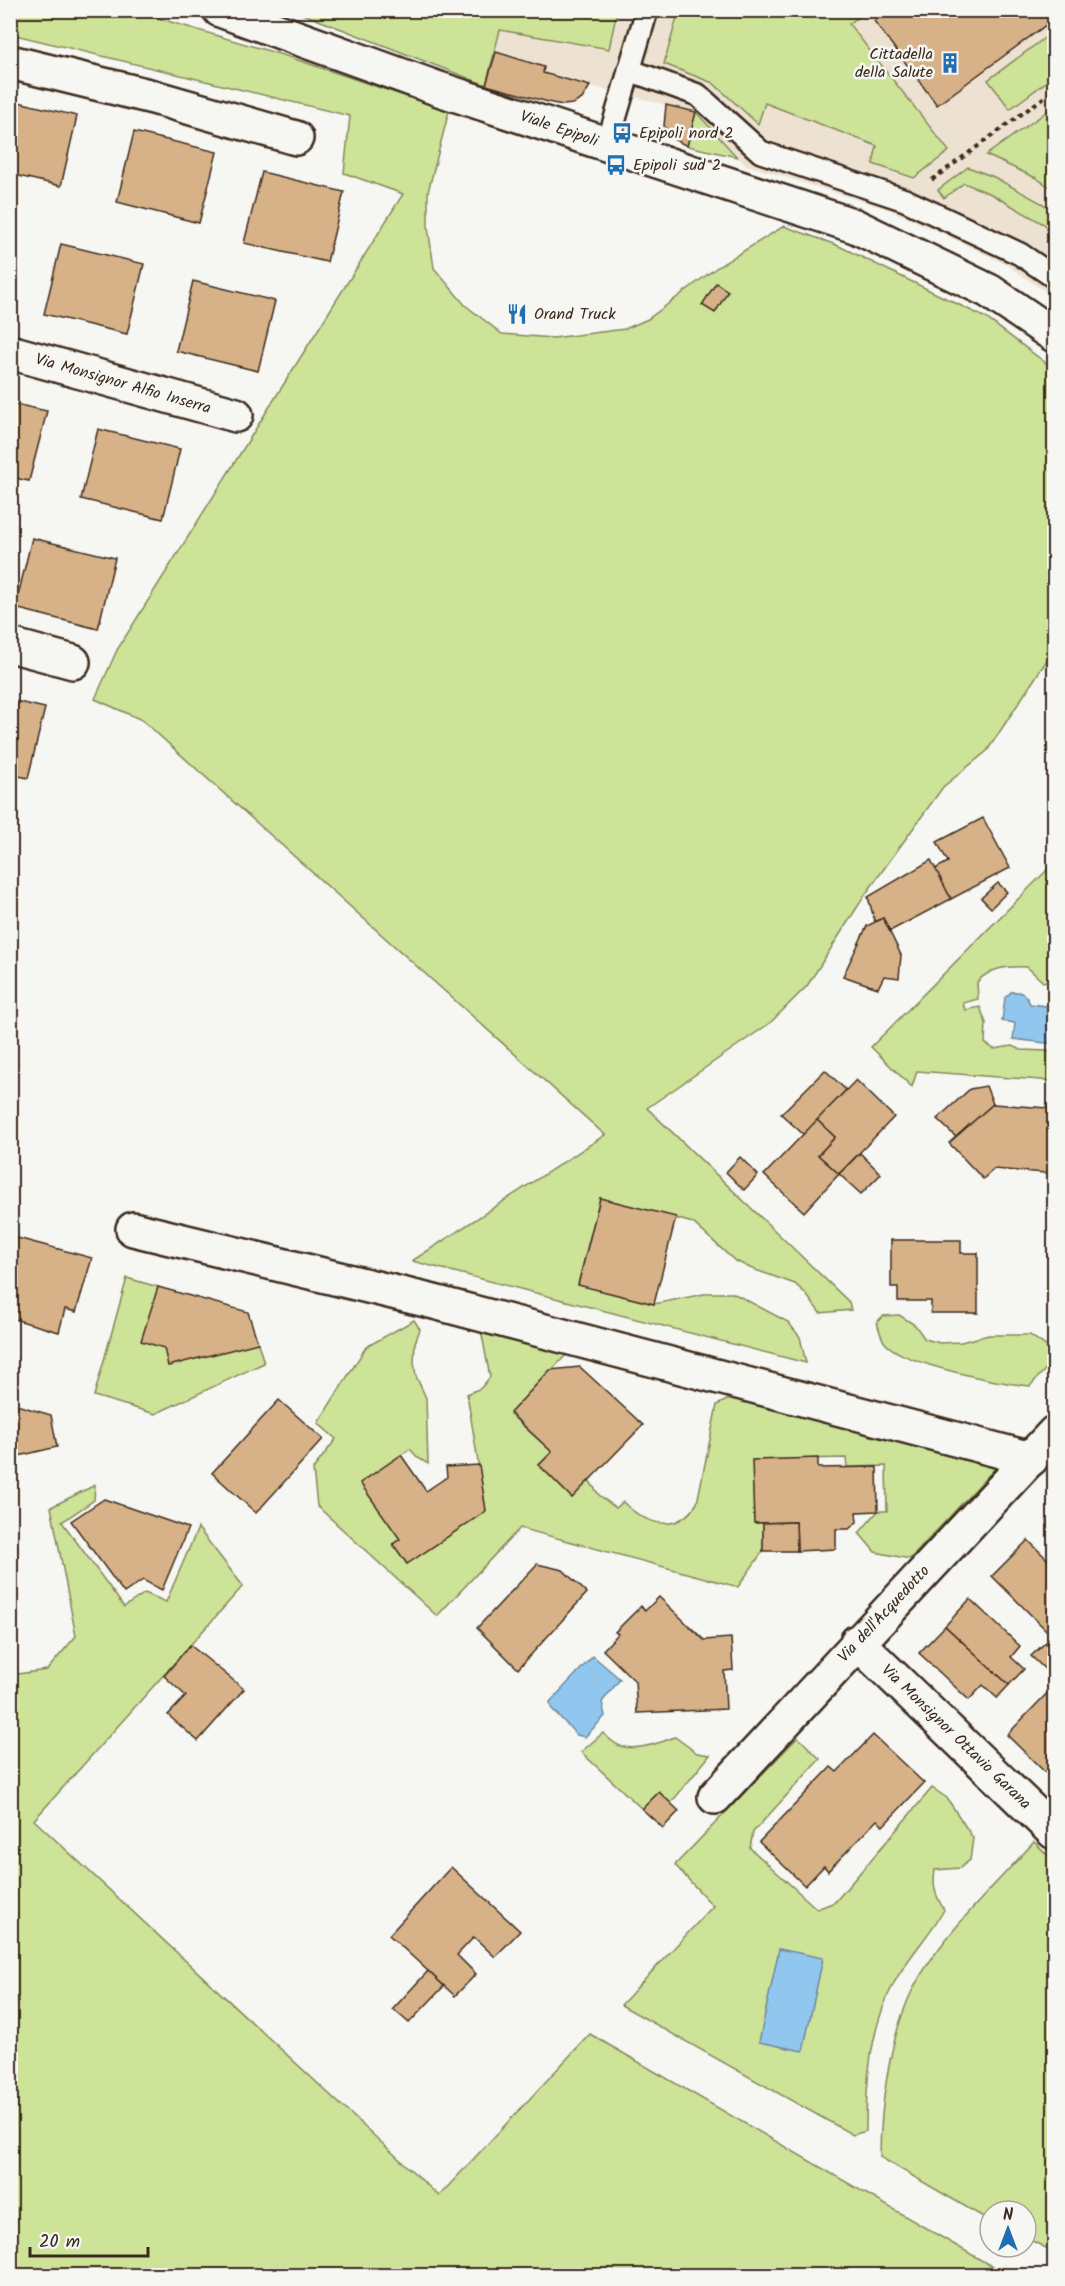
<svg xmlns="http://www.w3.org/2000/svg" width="1065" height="2286" font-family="Kalam,sans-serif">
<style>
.built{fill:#ede2d2}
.green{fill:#cde398;stroke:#84865b;stroke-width:1.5}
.water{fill:#91c7ef;stroke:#6f889b;stroke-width:1.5}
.building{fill:#d7b288;stroke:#3b2a1e;stroke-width:1.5}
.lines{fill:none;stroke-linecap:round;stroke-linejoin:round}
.lane-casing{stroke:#3b2a1e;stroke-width:26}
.street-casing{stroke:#3b2a1e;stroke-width:38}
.secondary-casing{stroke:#3b2a1e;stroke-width:38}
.path{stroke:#3b2a1e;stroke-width:4;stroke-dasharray:4.5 4.5;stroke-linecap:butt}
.lane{stroke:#f6f6f2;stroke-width:21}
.street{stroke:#f6f6f2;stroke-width:33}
.secondary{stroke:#f6f6f2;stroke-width:33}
.labels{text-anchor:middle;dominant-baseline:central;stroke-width:5;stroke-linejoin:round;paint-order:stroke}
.poi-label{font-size:16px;fill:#3b2a1e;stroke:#f6f6f2;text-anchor:start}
.street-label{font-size:16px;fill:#3b2a1e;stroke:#f6f6f2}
</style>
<rect width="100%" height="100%" fill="#f6f6f2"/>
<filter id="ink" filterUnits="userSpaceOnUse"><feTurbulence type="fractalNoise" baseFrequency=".0167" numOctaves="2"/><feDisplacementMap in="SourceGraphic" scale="12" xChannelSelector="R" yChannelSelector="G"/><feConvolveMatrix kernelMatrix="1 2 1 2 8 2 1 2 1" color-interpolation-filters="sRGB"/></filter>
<g filter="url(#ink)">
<polygon class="built" points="295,11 1054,11 1054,298 1007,265 946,235 887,209 746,165 737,157 687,146 671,138 664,126 666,105 591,86 582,99 563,105 552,103 486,85"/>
<g class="green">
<polygon points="679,10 866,11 849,24 949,151 914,178 873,164 877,146 765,103 758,124 713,83 664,64"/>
<polygon points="11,11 134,11 286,56 449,111 428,192 428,227 434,268 465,305 502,334 553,338 625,329 648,319 716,268 784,226 839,246 986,318 1054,369 1054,648 1051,654 987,751 943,787 865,895 807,986 770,1023 647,1108 849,1302 851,1310 820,1313 805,1293 795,1284 750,1268 734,1260 693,1223 600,1198 578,1284 654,1304 709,1293 733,1293 788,1322 800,1337 806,1363 412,1261 605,1135 142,720 95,699 117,650 403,194 344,173 350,116 11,34"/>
<polygon points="295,11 617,11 609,49 500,30 486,85"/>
<polygon points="1054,31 1054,76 1010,109 988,80"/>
<polygon points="1049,110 1054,118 1054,190 1036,178 986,155"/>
<polygon points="696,112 737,157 687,146"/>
<polygon points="968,167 994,177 1054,210 1054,230 991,194 964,183 944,198 938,190"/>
<path d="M1054,863V969L1052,980L1043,982L1027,967C1008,966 991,967 977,982L978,999L963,1003L965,1010L980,1007L986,1023L985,1043L994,1049L1012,1046L1021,1050L1048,1051L1054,1055V1081L917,1071L912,1087L871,1047Z"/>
<polygon points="127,1278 158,1287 258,1343 264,1363 155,1414 94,1396"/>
<path d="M899,1315L915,1325L925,1339L940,1343L961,1342L989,1335H1030L1054,1352V1360L1030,1386C999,1383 906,1365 886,1344C881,1339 879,1329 877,1322L883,1316Z"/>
<path d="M414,1320L420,1329L415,1343L414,1362L416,1376L426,1398L428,1464L418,1458L410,1449L361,1483L400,1539L393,1544L407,1564L486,1511L467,1394L481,1388L490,1377L481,1330L568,1353L510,1414L552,1452L539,1465L572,1498L589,1480L599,1495L616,1508L623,1502C646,1525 677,1535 697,1503L717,1405L731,1398L998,1465L910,1559L875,1552L859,1533L878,1511H887L886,1466L847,1467L846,1458L753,1460L754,1523H763V1551L738,1587L520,1528L437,1616L317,1506L313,1469L336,1439L318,1423L366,1347Z"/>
<polygon points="95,1485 94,1500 62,1522 124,1607 145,1593 166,1602 198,1528 243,1586 34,1820 439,2196 590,2034 1007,2275 11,2275 10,1675 47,1670 76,1636 51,1507"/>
<path d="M603,1733C607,1737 612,1742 618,1745C633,1752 660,1743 675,1737L697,1753L710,1755L671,1803L659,1792L642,1809L581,1752Z"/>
<path d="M798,1737L820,1759L753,1832L750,1848L817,1909L835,1902L932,1788L947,1798L973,1838L970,1860L960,1868L935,1870C932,1887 936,1896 944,1910C929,1936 908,1957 894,1983C870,2028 866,2081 866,2131L853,2135L621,2005L713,1906L675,1865Z"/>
<path d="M1034,1842L1054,1861V2246L1046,2248L1026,2238V2211H990V2221L880,2157C880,2107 890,2036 912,1991C937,1940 996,1884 1034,1842Z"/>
</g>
<g class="water">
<path d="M1011,992C1022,991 1026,994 1030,1004L1054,1007V1044L1013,1039L1015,1023L1002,1021L1005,998Z"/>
<polygon points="593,1656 620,1679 602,1702 605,1716 585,1737 577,1735 551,1708 550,1702"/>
<polygon points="779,1949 823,1958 803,2051 759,2042"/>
</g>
<g class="building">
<polygon points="888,10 1054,10 1054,19 937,105 874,21"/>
<polygon points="496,52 544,67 543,73 590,86 582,99 573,104 563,105 552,103 486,85"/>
<polygon points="10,100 77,116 61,186 10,174"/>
<polygon points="666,105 696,112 687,146 671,138 664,126"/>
<polygon points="134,132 217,152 199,223 117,202"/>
<polygon points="262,172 344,192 327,262 244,243"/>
<polygon points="61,244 144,264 127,334 44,314"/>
<polygon points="193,281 275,301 258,371 176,351"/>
<polygon points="716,283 728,291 715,313 702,305"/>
<polygon points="10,403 47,411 29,481 10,477"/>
<polygon points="98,429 180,449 163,519 81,499"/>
<polygon points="32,538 115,558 98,629 15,608"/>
<polygon points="10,700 45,708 28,778 10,774"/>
<polygon points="983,818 1010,868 951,899 935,869 948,862 937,842"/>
<polygon points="931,860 951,899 890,931 883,918 875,922 868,897"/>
<polygon points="998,883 1007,892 991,908 981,898"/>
<polygon points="883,918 901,955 899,978 884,976 878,988 843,976 867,926"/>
<polygon points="825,1070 846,1090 804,1135 781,1114"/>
<polygon points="856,1080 894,1117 839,1174 818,1155 835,1137 817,1120"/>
<polygon points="986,1086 993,1104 956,1137 937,1119 970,1089"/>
<polygon points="993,1104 1048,1108 1054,1115 1054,1166 1046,1173 994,1169 983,1179 949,1143"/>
<polygon points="817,1120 835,1137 818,1155 839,1174 804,1212 764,1175"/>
<polygon points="860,1153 881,1174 861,1194 839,1174"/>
<polygon points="740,1157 758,1175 744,1190 726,1172"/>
<polygon points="600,1198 676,1217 654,1304 578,1285"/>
<polygon points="10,1236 92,1258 76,1312 65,1309 59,1332 10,1318"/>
<polygon points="891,1240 961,1240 961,1253 978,1253 978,1313 931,1313 931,1301 898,1301 898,1287 891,1287"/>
<polygon points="158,1287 248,1312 258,1343 168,1366 164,1348 141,1341"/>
<polygon points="580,1367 643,1425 572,1498 539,1465 552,1452 510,1413 550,1370"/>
<polygon points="279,1400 323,1439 256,1513 212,1473"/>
<polygon points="10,1403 51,1415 57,1447 10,1458"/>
<polygon points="401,1455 426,1491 447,1477 446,1467 479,1465 486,1511 407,1564 393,1544 400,1539 360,1483"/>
<polygon points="818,1458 818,1468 877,1467 878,1511 856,1512 857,1522 849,1529 836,1529 836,1549 797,1551 796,1522 754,1523 752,1460"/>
<polygon points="104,1499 188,1528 162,1590 143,1580 124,1593 71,1521"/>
<polygon points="796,1522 797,1551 763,1551 763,1523"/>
<polygon points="1028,1540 1054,1566 1054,1638 992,1576"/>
<polygon points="537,1564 563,1570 587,1593 518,1669 477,1628"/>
<polygon points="659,1597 704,1640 731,1638 733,1670 724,1671 726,1709 637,1713 635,1681 603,1650 618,1634 615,1632 641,1606 645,1611"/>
<polygon points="970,1599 1020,1646 1011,1657 1024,1669 1009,1685 945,1626"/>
<polygon points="945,1626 1009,1685 997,1698 983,1685 969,1700 919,1653"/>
<polygon points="1046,1642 1054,1651 1054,1665 1048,1672 1031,1656"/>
<polygon points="190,1645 244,1689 198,1741 168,1715 186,1696 164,1676"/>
<polygon points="1054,1665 1054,1678 1048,1672"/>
<polygon points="1054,1686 1054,1781 1007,1735"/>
<polygon points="873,1735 924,1783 883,1826 877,1820 828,1871 824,1866 805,1886 759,1842 831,1767 837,1772"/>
<polygon points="659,1792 679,1811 663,1828 642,1809"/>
<polygon points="451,1867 520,1931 495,1957 474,1937 457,1955 476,1974 455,1996 389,1935"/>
<polygon points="428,1971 444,1986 409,2023 393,2009"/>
</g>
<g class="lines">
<g class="lane-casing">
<g id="lane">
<polyline points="629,70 698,95 761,152 905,200 1020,254 1054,277"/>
<polyline points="607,146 647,10"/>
</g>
</g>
<g class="street-casing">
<g id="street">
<polyline points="10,62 153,97 296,138"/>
<polyline points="10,352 236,415"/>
<polyline points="10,645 73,662"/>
<polyline points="133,1229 434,1302 1031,1459"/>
<polyline points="857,1642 1054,1832"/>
<polyline points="715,1797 1054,1433"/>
</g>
</g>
<g class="secondary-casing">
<polyline id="secondary" points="220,10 439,89 855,226 989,291 1054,335"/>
</g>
<polyline class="path" points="932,180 1054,90"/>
<use href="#lane" class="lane"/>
<use href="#street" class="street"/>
<use href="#secondary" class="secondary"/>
</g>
</g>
<defs>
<g id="building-bare" transform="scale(1.62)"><path d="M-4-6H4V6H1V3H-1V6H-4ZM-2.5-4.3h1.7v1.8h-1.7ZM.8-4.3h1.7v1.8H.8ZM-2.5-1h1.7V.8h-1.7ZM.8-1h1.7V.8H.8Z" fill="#1f6fb2" stroke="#f6f6f2" stroke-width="2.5" paint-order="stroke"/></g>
<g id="bus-bare" transform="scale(1.62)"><path d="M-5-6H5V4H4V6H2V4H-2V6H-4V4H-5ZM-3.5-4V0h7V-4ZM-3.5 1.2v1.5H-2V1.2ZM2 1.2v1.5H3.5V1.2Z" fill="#1f6fb2" stroke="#f6f6f2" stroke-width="2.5" paint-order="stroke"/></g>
<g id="restaurant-bare" transform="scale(1.62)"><path d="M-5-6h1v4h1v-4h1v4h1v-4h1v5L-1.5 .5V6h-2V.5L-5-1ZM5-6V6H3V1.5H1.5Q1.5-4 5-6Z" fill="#1f6fb2" stroke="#f6f6f2" stroke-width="2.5" paint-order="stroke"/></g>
</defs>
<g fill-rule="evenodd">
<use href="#building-bare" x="950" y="63"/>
<use href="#bus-bare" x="622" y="133"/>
<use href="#bus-bare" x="616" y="165"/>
<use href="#restaurant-bare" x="517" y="314"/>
</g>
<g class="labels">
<g class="poi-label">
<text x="933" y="54" text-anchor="end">Cittadella<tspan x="933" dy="18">della Salute</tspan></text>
<text x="639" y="133">Epipoli nord 2</text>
<text x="633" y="165">Epipoli sud 2</text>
<text x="534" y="314">Orand Truck</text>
</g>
<g class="street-label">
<text transform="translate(559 129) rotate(19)">Viale Epipoli</text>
<text transform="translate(123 384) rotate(16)">Via Monsignor Alfio Inserra</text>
<text transform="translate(884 1614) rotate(-47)">Via dell'Acquedotto</text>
<text transform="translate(956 1737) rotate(44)">Via Monsignor Ottavio Garana</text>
</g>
</g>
<rect width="1065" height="2286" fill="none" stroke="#f6f6f2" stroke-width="36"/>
<rect x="18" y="18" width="1029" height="2250" fill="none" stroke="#3b2a1e" stroke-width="2" filter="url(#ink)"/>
<g transform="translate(1008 2229)"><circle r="28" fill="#f6f6f2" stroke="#aba49d" stroke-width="1.5"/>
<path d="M0-4.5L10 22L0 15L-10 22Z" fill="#1f6fb2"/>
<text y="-9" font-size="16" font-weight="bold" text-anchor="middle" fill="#3b2a1e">N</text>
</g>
<path d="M30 2247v9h118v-9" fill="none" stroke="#3b2a1e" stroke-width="3"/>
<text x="39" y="2247" font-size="18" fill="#3b2a1e" stroke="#f6f6f2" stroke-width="4.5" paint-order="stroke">20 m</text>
</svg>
